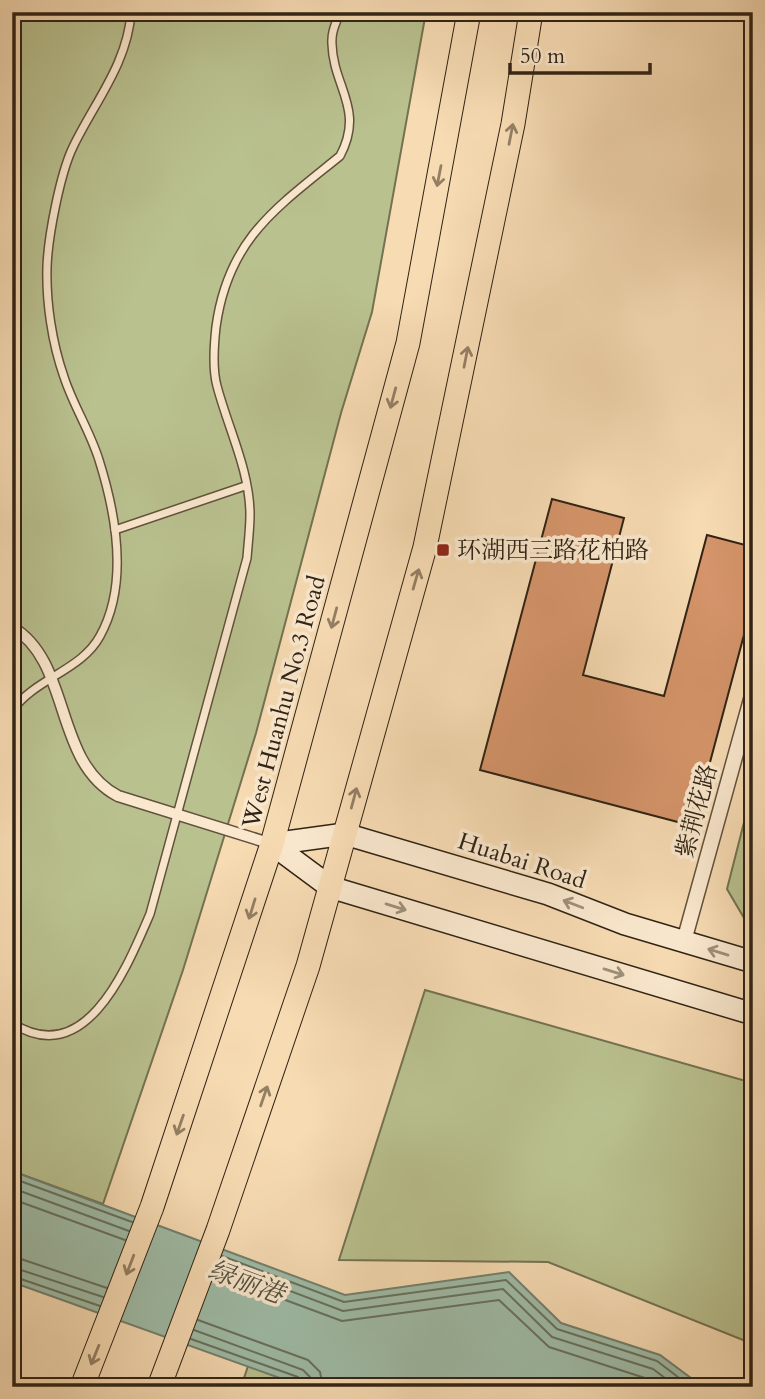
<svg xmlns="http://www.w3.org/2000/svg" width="765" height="1399" font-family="Cardo,'Noto Serif SC',serif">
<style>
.green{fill:#b9c18f;stroke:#747252;stroke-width:2}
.water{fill:#9ebca7;stroke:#727f6d;stroke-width:2}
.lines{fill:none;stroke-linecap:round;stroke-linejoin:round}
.shore{stroke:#67705e;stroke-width:2}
.building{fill:#d5946a;stroke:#302315;stroke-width:2}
.service-casing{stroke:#62513c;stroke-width:10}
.pedestrian-casing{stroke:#62513c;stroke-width:13}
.minor-casing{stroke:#62513c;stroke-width:17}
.secondary-casing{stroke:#302315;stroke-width:24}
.primary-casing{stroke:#302315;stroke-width:25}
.service{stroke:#fae8ce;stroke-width:7}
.pedestrian{stroke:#fae8ce;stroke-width:10}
.minor{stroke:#fae8ce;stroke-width:14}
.secondary{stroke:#fae8ce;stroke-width:21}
.primary{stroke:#f7dbb3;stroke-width:23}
.oneway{stroke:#947f64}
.oneway2{stroke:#9f8f7b}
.poi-dot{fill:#8f2418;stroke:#fae8ce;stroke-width:2.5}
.labels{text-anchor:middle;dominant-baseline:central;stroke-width:7;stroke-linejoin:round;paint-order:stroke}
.poi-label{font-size:24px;fill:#302315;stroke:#fae8ce;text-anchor:start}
.street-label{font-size:24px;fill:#302315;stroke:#fae8ce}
.water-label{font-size:26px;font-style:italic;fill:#515141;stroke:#fae8ce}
</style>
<rect width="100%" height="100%" fill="#f7dbb3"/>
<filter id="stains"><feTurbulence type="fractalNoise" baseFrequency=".00286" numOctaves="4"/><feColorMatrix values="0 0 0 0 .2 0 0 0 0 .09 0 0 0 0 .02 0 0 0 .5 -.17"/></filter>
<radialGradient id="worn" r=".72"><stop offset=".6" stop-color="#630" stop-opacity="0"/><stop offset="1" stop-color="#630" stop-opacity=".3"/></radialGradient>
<g class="green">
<polygon points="12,12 426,12 372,312 341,413 256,733 183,970 103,1204 12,1171"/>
<polygon points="753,787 753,924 747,923 727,889"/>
<polygon points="425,990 753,1083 753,1344 548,1262 339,1260"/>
<polygon points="248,1366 305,1387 241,1387"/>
</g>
<polygon class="water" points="12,1171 345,1295 509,1272 561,1323 660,1355 703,1387 305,1387 12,1282"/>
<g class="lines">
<g class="shore">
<polyline points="12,1178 132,1222"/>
<polyline points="12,1188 129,1231"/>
<polyline points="12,1199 125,1240"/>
<polyline points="12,1256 107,1288"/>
<polyline points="222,1256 344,1302 506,1280 557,1329 657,1361 691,1387"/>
<polyline points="219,1264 343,1311 503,1289 552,1337 653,1369 677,1387"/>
<polyline points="12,1267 103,1297"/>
<polyline points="215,1274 342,1321 499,1300 549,1347 648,1379 659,1387"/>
<polyline points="12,1276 100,1306"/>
<polyline points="198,1320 308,1360 320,1372 323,1387"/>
<polyline points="194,1330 303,1370 310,1377 312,1387"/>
<polyline points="191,1339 298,1377 303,1387"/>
</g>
</g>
<polygon class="building" points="552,499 624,518 583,675 664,696 707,535 753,547 753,601 693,826 480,770"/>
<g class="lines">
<g class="service-casing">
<g id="service">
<polyline points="115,530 245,486"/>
<path d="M12,711C35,678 81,671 100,636C129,584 116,514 99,460C90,431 73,405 64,377C52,343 46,302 47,267C48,237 60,174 73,147C94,103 128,63 131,12"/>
<path d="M12,1023C86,1071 127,967 150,914L247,558C248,544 250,529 250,515C250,471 228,428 217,386C212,368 214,345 216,327C228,239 276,208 340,156C365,109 333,87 332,44C331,32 336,23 340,12"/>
</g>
</g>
<g class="pedestrian-casing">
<path id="pedestrian" d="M12,627C72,662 53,762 118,796L272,844"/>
</g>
<g class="minor-casing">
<polyline id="minor" points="684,941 753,692"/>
</g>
<g class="secondary-casing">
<g id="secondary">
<polyline points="272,844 330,887 753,1014"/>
<polyline points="272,844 345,834 548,894 625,924 753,962"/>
</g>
</g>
<g class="primary-casing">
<g id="primary">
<polyline points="82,1387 152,1207 272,844 408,343 469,12"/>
<polyline points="159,1387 218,1230 308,966 425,547 513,124 531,12"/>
</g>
</g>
<use href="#service" class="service"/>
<use href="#pedestrian" class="pedestrian"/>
<use href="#minor" class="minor"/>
<use href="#secondary" class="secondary"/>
<use href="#primary" class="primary"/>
</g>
<defs><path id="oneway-shaft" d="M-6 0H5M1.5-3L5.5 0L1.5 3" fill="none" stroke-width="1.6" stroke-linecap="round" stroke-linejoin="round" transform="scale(1.75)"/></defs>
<g class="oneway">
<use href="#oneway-shaft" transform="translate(511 134) rotate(-79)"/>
<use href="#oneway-shaft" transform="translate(439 176) rotate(101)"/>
<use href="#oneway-shaft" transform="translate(466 357) rotate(-79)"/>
<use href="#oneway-shaft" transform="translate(393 398) rotate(105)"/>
<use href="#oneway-shaft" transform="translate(416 579) rotate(-74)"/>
<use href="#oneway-shaft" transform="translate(334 618) rotate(105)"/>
<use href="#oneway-shaft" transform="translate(354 798) rotate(-75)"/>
<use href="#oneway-shaft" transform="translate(252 909) rotate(107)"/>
<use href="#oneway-shaft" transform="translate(264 1096) rotate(-71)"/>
<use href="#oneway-shaft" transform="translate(180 1125) rotate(109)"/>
<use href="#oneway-shaft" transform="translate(130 1265) rotate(111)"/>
<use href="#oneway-shaft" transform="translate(95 1355) rotate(112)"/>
</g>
<g class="oneway2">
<use href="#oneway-shaft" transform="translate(573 904) rotate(-159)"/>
<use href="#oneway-shaft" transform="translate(396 907) rotate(17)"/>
<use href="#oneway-shaft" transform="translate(718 952) rotate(-163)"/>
<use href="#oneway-shaft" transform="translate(614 972) rotate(17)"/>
</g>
<rect class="poi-dot" x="436" y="543" width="14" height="14" rx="3.5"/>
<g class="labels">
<g class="poi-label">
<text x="457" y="550">环湖西三路花柏路</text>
</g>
<g class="street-label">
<text transform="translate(284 702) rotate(-75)">West Huanhu No.3 Road</text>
<text transform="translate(697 811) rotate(-75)">紫荆花路</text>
<text transform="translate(522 861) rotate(18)">Huabai Road</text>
</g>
<g class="water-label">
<text transform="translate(246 1282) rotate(20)">绿丽港</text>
</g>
</g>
<rect width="765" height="1399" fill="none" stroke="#f7dbb3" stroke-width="42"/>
<rect x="14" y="14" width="737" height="1371" fill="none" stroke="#302315" stroke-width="3.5"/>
<rect x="21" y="21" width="723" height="1357" fill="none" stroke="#302315" stroke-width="2"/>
<path d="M510 63v10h140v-10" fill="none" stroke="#302315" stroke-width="3.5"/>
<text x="520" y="63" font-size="21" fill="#302315" stroke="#fae8ce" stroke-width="5" paint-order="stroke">50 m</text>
<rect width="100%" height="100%" filter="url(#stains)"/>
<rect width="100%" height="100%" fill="url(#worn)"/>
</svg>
